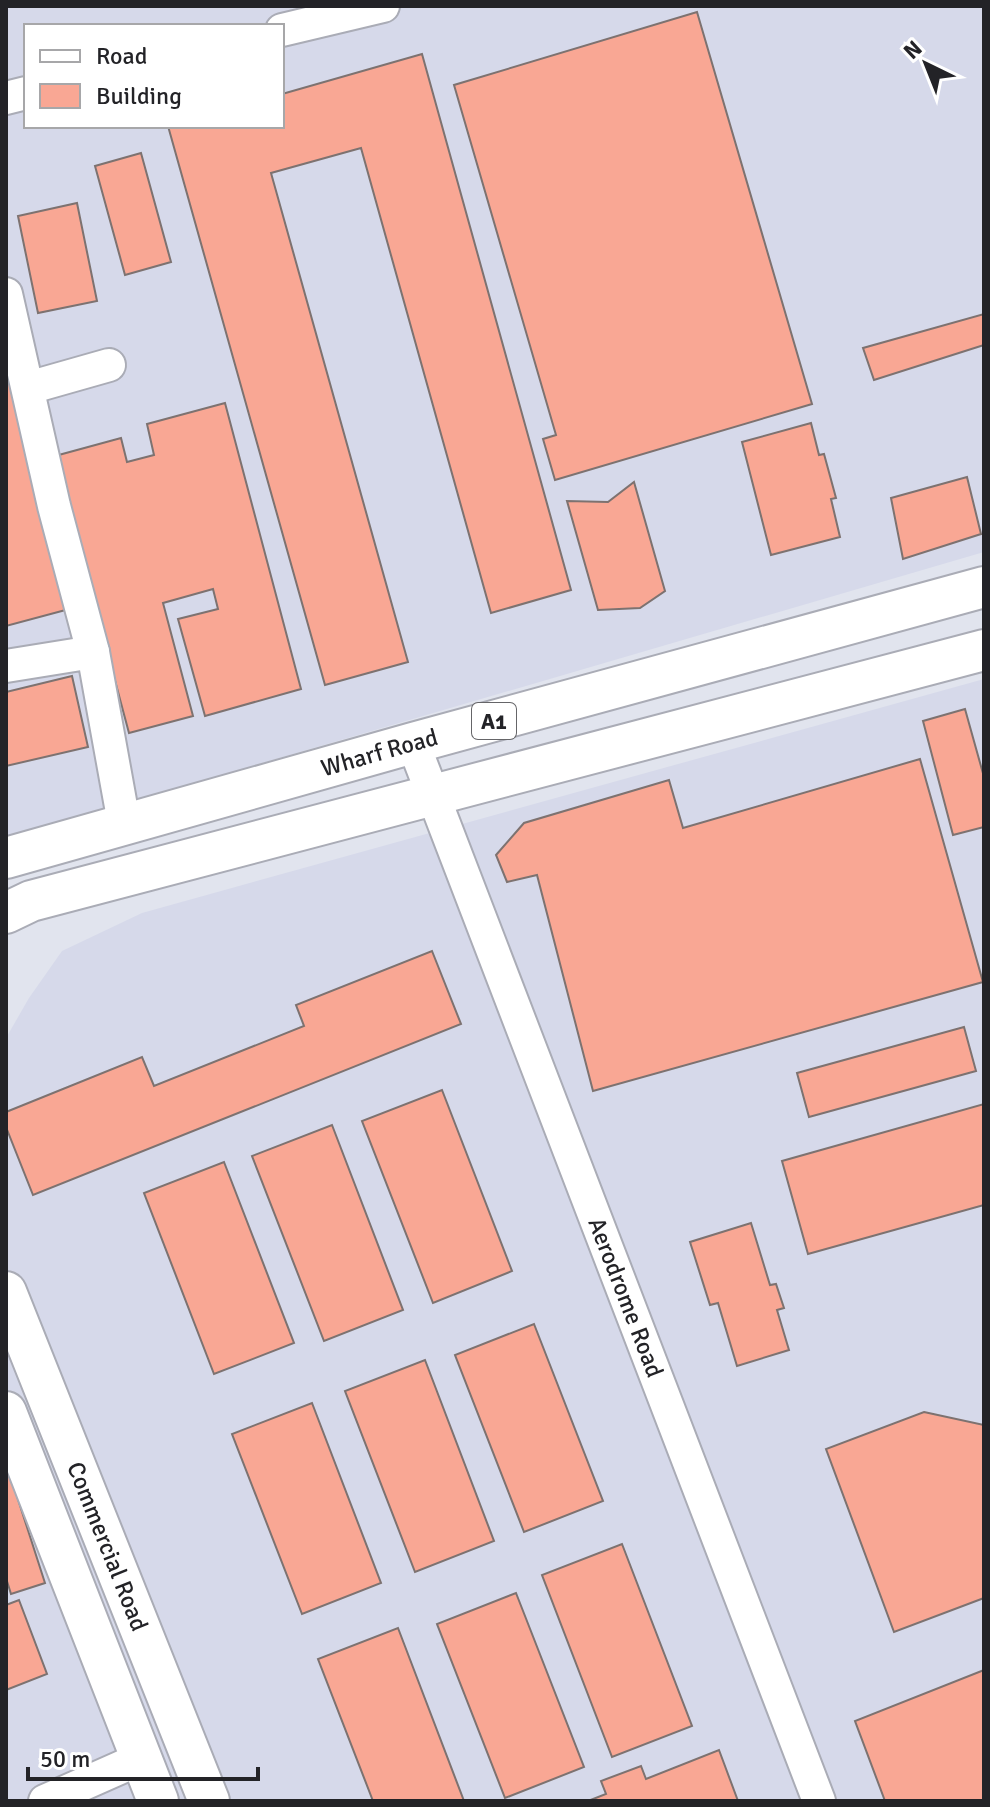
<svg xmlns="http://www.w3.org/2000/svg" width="990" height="1807" font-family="Signika,sans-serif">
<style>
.built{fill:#d6d9ea;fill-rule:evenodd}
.building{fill:#f9a794;stroke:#7d7270;stroke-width:2}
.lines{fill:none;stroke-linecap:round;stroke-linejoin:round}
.minor-casing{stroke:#aaacb6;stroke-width:36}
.major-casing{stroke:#aaacb6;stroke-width:44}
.minor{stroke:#fff;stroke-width:32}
.major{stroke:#fff;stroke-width:40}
.labels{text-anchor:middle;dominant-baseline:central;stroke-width:7;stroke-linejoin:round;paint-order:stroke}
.shield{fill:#fff;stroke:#656568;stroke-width:2}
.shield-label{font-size:22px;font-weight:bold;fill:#232327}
.street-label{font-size:24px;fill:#232327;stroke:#fff}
</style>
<rect width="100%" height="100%" fill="#e1e4ee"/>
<g class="built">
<path d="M6,6H984V552L6,838ZM26,26H282V126H26Z"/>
<polygon points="984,679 984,1801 6,1801 6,1038 29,998 62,951 142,913"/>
</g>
<g class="building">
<polygon points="697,12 812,404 555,480 543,439 556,435 454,85"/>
<polygon points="422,54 571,590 491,613 361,148 271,173 408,662 325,685 168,126 282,126 282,94"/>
<polygon points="141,153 171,262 125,275 95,166"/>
<polygon points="77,203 97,301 38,313 18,216"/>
<polygon points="984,314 984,345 874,380 863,348"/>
<polygon points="6,363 73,608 6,626"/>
<polygon points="225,403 301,689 205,716 178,619 218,609 213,589 163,603 193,716 129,733 55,456 121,438 127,462 154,455 147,424"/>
<polygon points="811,423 819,455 824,454 836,498 831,499 840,537 771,555 742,442"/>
<polygon points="967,477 981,534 903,559 891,498"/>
<polygon points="634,482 665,591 640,608 598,610 567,501 608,502"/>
<polygon points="72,676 88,747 6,766 6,692"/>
<polygon points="965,709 984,777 984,827 953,835 923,721"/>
<polygon points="920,759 983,982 593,1091 537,875 507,882 496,855 524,823 669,780 683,828"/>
<polygon points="432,951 461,1024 33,1195 6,1127 6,1112 142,1057 154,1086 304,1026 296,1005"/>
<polygon points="964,1027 976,1071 809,1117 797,1073"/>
<polygon points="442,1090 512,1271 433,1303 362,1121"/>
<polygon points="984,1104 984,1205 808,1254 782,1161"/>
<polygon points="332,1125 403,1310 324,1341 252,1156"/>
<polygon points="224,1162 294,1343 214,1374 144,1193"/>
<polygon points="751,1223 770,1285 776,1284 784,1308 777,1310 789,1350 737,1366 718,1303 710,1305 690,1242"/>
<polygon points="534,1324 603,1501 524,1532 455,1355"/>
<polygon points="425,1360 494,1541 415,1572 345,1391"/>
<polygon points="312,1403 381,1583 302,1614 232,1434"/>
<polygon points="924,1412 984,1425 984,1598 894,1632 826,1449"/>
<polygon points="6,1462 45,1583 11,1594 6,1578"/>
<polygon points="622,1544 692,1726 612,1757 542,1575"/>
<polygon points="516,1593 584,1767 505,1798 437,1624"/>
<polygon points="19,1600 47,1674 6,1690 6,1605"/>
<polygon points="398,1628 464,1801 373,1801 318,1659"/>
<polygon points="984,1670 984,1801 885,1801 855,1721"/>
<polygon points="719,1750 738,1801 588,1801 606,1794 601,1781 641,1766 646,1779"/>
</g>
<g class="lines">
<g class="minor-casing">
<g id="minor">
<polyline points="282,30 383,6"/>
<polyline points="6,98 26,93"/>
<polyline points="6,294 54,506 93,652"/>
<polyline points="28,388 109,365"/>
<polyline points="6,666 93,652 124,823"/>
<path id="s1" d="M413,743L819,1801"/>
<polyline points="45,1801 142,1758"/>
</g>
</g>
<g class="major-casing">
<g id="major">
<path id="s2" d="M6,858L413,743L984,587"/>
<polyline points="6,913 31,901 984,650"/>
<path id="s3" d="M6,1292L209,1801"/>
<polyline points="6,1412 158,1801"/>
</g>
</g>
<use href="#minor" class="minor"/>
<use href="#major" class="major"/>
</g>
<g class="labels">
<rect class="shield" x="472" y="703" width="44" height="36" rx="6"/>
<g class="shield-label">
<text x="494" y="721">A1</text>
</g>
<g class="street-label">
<text stroke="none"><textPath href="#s2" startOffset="388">Wharf Road</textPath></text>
<text stroke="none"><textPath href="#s1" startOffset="594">Aerodrome Road</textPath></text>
<text stroke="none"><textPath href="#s3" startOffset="274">Commercial Road</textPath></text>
</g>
</g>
<rect width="990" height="1807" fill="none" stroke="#232327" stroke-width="16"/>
<rect x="24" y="24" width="260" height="104" fill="#ffffff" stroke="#a7a7a9" stroke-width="2"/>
<rect x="40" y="50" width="40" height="12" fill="#ffffff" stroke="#a7a7a9" stroke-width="2"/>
<text x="96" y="64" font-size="24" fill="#232327">Road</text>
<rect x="40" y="84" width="40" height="24" fill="#f9a794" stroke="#a7a7a9" stroke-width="2"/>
<text x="96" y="104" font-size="24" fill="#232327">Building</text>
<g transform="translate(926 64) rotate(317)" stroke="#ffffff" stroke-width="6" paint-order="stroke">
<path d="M0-6L14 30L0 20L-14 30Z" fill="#232327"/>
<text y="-12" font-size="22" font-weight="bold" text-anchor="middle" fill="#232327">N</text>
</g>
<path d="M28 1767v12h230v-12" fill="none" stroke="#232327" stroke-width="4"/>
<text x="40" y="1767" font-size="24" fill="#232327" stroke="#ffffff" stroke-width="6" paint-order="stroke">50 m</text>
</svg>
